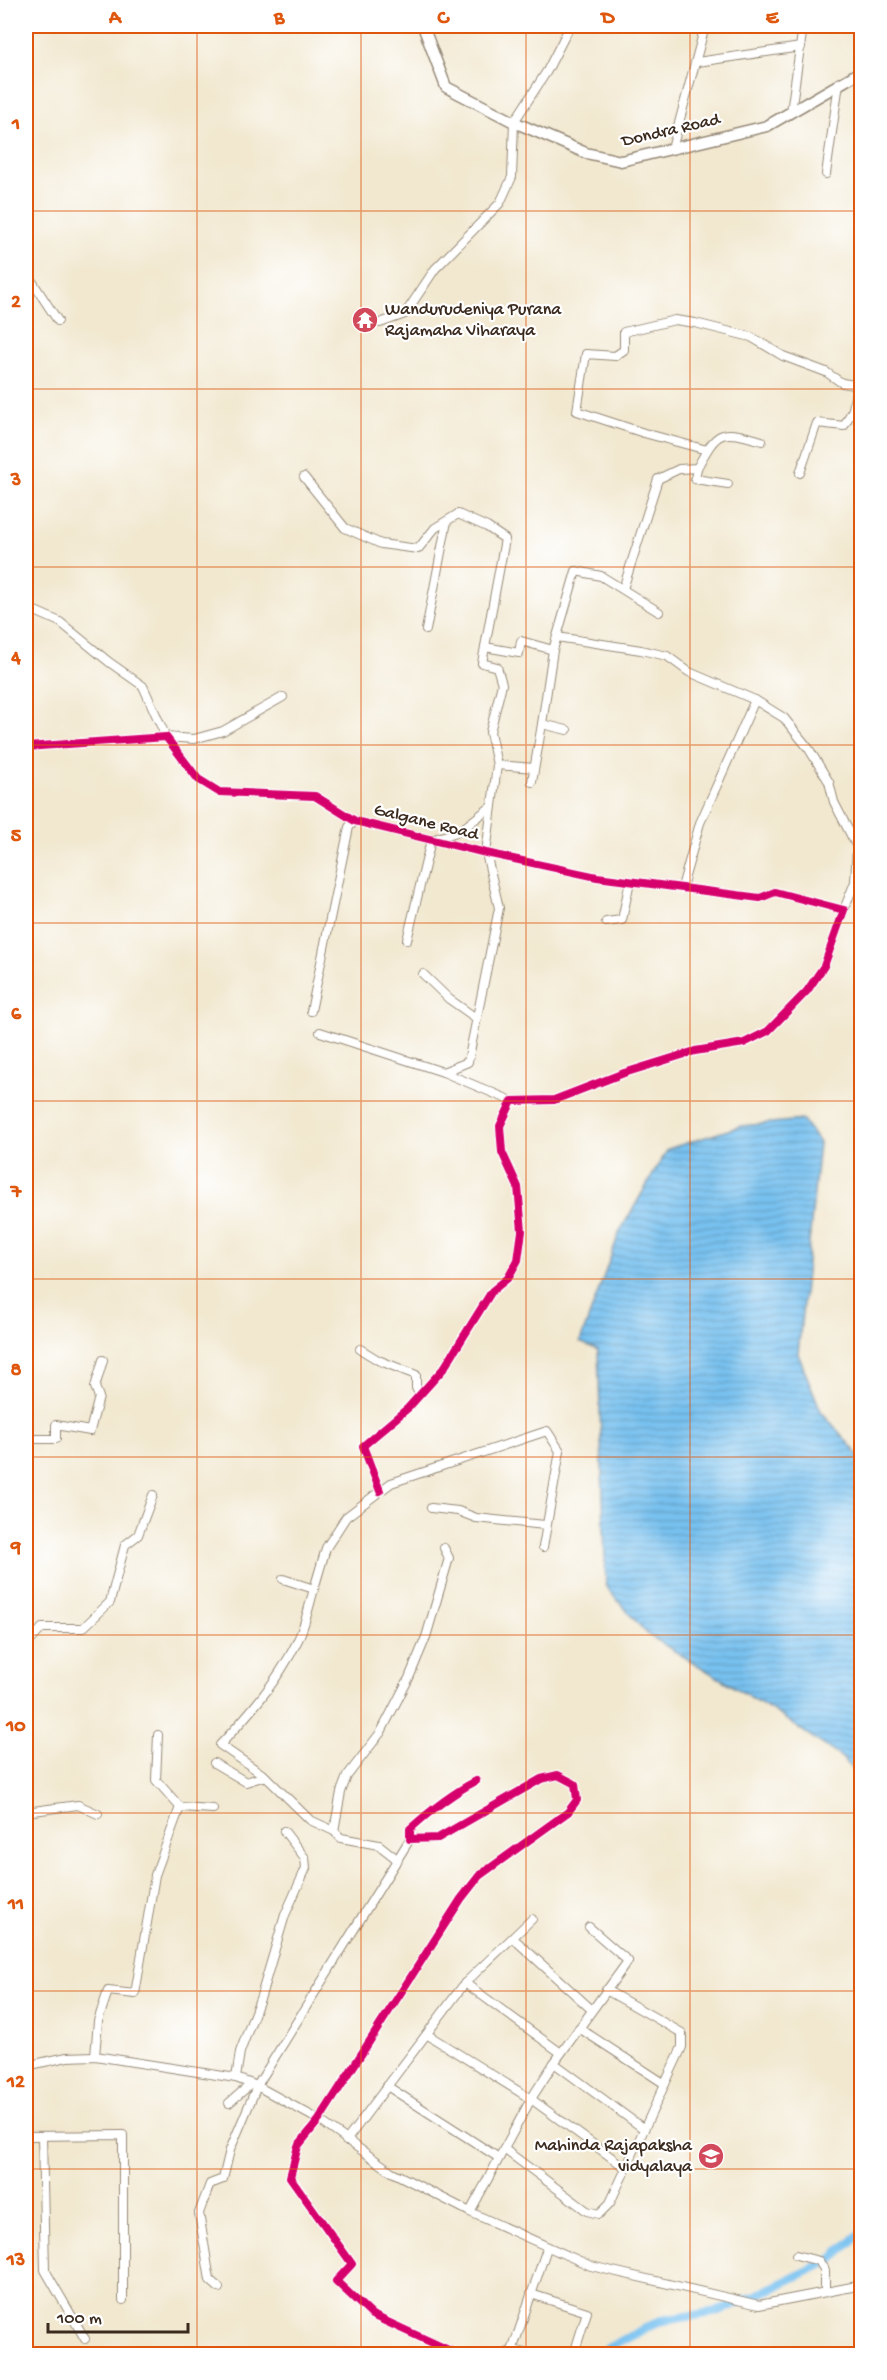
<svg xmlns="http://www.w3.org/2000/svg" width="887" height="2380" font-family="'Gochi Hand',sans-serif">
<style>
.water{fill:url(#water-rules);stroke:#597687;stroke-width:1.5}
.lines{fill:none;stroke-linecap:round;stroke-linejoin:round}
.canal{stroke:#77c1f0;stroke-width:9}
.minor-casing{stroke:#968977;stroke-width:10}
.tertiary-casing{stroke:#968977;stroke-width:13}
.minor{stroke:#fff;stroke-width:8}
.tertiary{stroke:#fff;stroke-width:10}
.cycleway-casing{stroke:#fff;stroke-width:11}
.cycleway{stroke:#d6006c;stroke-width:8}
.grid{fill:none;stroke:#df570d;stroke-width:1.5;stroke-opacity:0.55}
.labels{text-anchor:middle;dominant-baseline:central;stroke-width:4.5;stroke-linejoin:round;paint-order:stroke}
.street-label{font-size:18px;fill:#3b2a1e;stroke:#fff}
.poi-label{font-size:18px;fill:#3b2a1e;stroke:#fff;text-anchor:start}
.neatline{fill:none;stroke:#df570d;stroke-width:2}
.grid-label{font-size:20px;text-anchor:middle;font-weight:bold;fill:#df570d}
</style>
<defs>
<pattern id="water-rules" width="6" height="5" patternUnits="userSpaceOnUse" patternTransform="scale(1.5)"><rect width="6" height="5" fill="#77c1f0"/><path d="M0 2.5h6" fill="none" stroke="#639dc2"/></pattern>
</defs>
<rect width="100%" height="100%" fill="#fff"/>
<filter id="ink" filterUnits="userSpaceOnUse"><feTurbulence type="fractalNoise" baseFrequency=".0167" numOctaves="2"/><feDisplacementMap in="SourceGraphic" scale="12" xChannelSelector="R" yChannelSelector="G"/><feConvolveMatrix kernelMatrix="1 2 1 2 8 2 1 2 1" color-interpolation-filters="sRGB"/></filter>
<filter id="wash" filterUnits="userSpaceOnUse"><feTurbulence type="fractalNoise" baseFrequency=".008" numOctaves="4" result="noise"/><feDisplacementMap in="SourceGraphic" scale="24" xChannelSelector="R" yChannelSelector="G"/><feGaussianBlur stdDeviation="1.35" result="paint"/><feColorMatrix in="noise" values="0 0 0 0 0 0 0 0 0 0 0 0 0 0 0 0 0 1.4 0 .05"/><feComposite in="paint" operator="in"/></filter>
<g filter="url(#wash)">
<rect width="100%" height="100%" fill="#f2e8d0"/>
<polygon class="water" points="803,1120 819,1143 798,1354 821,1411 861,1458 861,1777 841,1757 772,1710 648,1635 606,1587 598,1350 580,1342 620,1231 668,1149 741,1126"/>
<g class="lines">
<polyline class="canal" points="605,2354 608,2348 660,2321 715,2312 751,2298 831,2260 862,2232"/>
</g>
</g>
<g filter="url(#ink)">
<g class="lines">
<g class="minor-casing">
<g id="minor">
<polyline points="697,62 801,47"/>
<polyline points="791,112 803,26"/>
<polyline points="672,149 705,26"/>
<polyline points="826,174 839,83"/>
<polyline points="26,272 58,321"/>
<polyline points="380,323 405,314 435,269 500,203 512,177 514,122 547,71 570,26"/>
<polyline points="707,450 644,433 577,411 586,354 615,356 624,350 624,332 675,320 695,323 751,337 783,356 826,372 842,383 862,386"/>
<polyline points="697,468 695,479 728,484"/>
<polyline points="800,473 817,423 844,426 853,409 857,385"/>
<polyline points="304,477 345,528 381,544 418,549 435,528 458,514 487,527 505,539 482,663 497,667 502,684 490,732 497,765 492,806 460,831 431,840 407,940"/>
<path d="M623,589L658,479L679,469L697,468C718,429 720,429 762,441"/>
<polyline points="26,607 60,622 109,662 143,686 166,737 194,739 223,731 283,697"/>
<polyline points="426,630 447,521"/>
<polyline points="557,637 641,650 667,656 689,672 755,700 784,718 809,749 829,782 834,802 857,847 855,882 843,912"/>
<polyline points="485,647 519,653 521,641 553,650 576,571 601,576 659,612"/>
<polyline points="553,650 542,724 567,730"/>
<polyline points="26,747 166,737 198,779 219,792 315,796 355,821 486,853 597,877 760,898 775,892 844,910 824,966 807,991 768,1031 744,1043 695,1051 624,1073 554,1100 512,1101 500,1126 502,1152 518,1187 522,1231 518,1260 508,1278 492,1291 444,1368 408,1408 363,1446 380,1491"/>
<polyline points="497,765 534,768"/>
<polyline points="532,782 542,724"/>
<polyline points="682,887 700,823 755,700"/>
<polyline points="606,922 622,920 630,881"/>
<polyline points="423,974 449,999 476,1018"/>
<polyline points="311,1011 349,827 355,821"/>
<polyline points="320,1032 443,1072 468,1062 499,908 486,853 492,806"/>
<polyline points="443,1072 512,1101"/>
<polyline points="360,1349 378,1360 416,1375 416,1388 420,1395"/>
<polyline points="26,1439 56,1439 56,1425 90,1431 99,1397 95,1387 103,1360"/>
<polyline points="431,1508 458,1511 476,1518 545,1525"/>
<path d="M283,1579L314,1589C309,1606 305,1626 297,1642C278,1681 250,1713 220,1745L265,1776L310,1820L334,1831"/>
<polyline points="314,1589 326,1548 346,1517 391,1483 547,1431 560,1451 543,1547"/>
<polyline points="26,1646 42,1628 83,1628 110,1602 125,1545 138,1535 153,1495"/>
<polyline points="214,1763 246,1782 265,1776"/>
<polyline points="180,1807 213,1809"/>
<polyline points="26,1812 78,1805 98,1814"/>
<polyline points="398,1860 379,1845 341,1838 334,1831 341,1792 347,1776 381,1732 409,1678 426,1637 449,1558 444,1548"/>
<polyline points="514,1939 592,2010"/>
<polyline points="465,1983 561,2053"/>
<polyline points="579,2028 665,2084"/>
<polyline points="428,2035 531,2099 626,2168"/>
<polyline points="95,2056 98,2021 108,1991 135,1994 155,1875 180,1807 156,1780 158,1735"/>
<polyline points="554,2063 644,2129"/>
<polyline points="26,2066 67,2057 95,2056 236,2078 257,2086 319,2120 392,2172 470,2212 591,2266 759,2305 862,2285"/>
<polyline points="236,2078 240,2052 261,1996 285,1915 306,1868 305,1858 284,1831"/>
<polyline points="387,2086 499,2158"/>
<polyline points="229,2103 251,2084"/>
<polyline points="26,2136 123,2135 123,2300"/>
<polyline points="42,2136 45,2270 85,2339"/>
<polyline points="346,2141 465,1983 532,1919"/>
<polyline points="504,2149 587,2211 599,2214 610,2203 682,2047 682,2033 606,1990"/>
<polyline points="470,2212 531,2099 554,2063 628,1961 589,1927"/>
<polyline points="796,2255 819,2261 825,2271 825,2291"/>
<polyline points="219,2288 210,2280 199,2213 210,2184 223,2179 230,2150 257,2086 410,1839"/>
<polyline points="531,2294 587,2312 574,2354"/>
<path d="M457,2354L372,2315L336,2281L352,2264L290,2177L298,2146L319,2120L461,1899L479,1876L568,1812L577,1800L575,1784L558,1775L541,1779L438,1838L410,1839V1829C431,1810 451,1794 476,1781"/>
<polyline points="505,2354 513,2350 529,2354"/>
<polyline points="511,2354 547,2248"/>
</g>
</g>
<g class="tertiary-casing">
<polyline id="tertiary" points="423,26 446,87 514,122 586,153 621,161 767,126 862,71"/>
</g>
<use href="#minor" class="minor"/>
<use href="#tertiary" class="tertiary"/>
<g class="cycleway-casing">
<g id="cycleway">
<polyline points="26,747 166,737 198,779 219,792 315,796 355,821 486,853 597,877 760,898 775,892 844,910 824,966 807,991 768,1031 744,1043 695,1051 624,1073 554,1100 512,1101 500,1126 502,1152 518,1187 522,1231 518,1260 508,1278 492,1291 444,1368 408,1408 363,1446 380,1491"/>
<path d="M457,2354L372,2315L336,2281L352,2264L290,2177L298,2146L319,2120L461,1899L479,1876L568,1812L577,1800L575,1784L558,1775L541,1779L438,1838L410,1839V1829C431,1810 451,1794 476,1781"/>
</g>
</g>
<use href="#cycleway" class="cycleway"/>
</g>
</g>
<path class="grid" d="M197,26V2354M361,26V2354M526,26V2354M690,26V2354M26,211H862M26,389H862M26,567H862M26,745H862M26,923H862M26,1101H862M26,1279H862M26,1457H862M26,1635H862M26,1813H862M26,1991H862M26,2169H862"/>
<defs>
<g id="temple-disc" transform="scale(1.35)"><circle r="9.5" fill="#d1495b" stroke="#fff"/><path d="M0-6L5-2H3V0L6.5 2.5H4V6H1.5V3h-3V6H-4V2.5H-6.5L-3 0V-2H-5Z" fill="#fff"/></g>
<g id="school-disc" transform="scale(1.35)"><circle r="9.5" fill="#d1495b" stroke="#fff"/><path d="M0-5L7-2L0 1L-7-2ZM-4 1L0 2.5L4 1V4Q0 6-4 4Z" fill="#fff"/></g>
</defs>
<g fill-rule="evenodd">
<use href="#temple-disc" x="365" y="320"/>
<use href="#school-disc" x="711" y="2156"/>
</g>
<g class="labels">
<g class="street-label">
<text transform="translate(671 131) rotate(-13)">Dondra Road</text>
<text transform="translate(426 823) rotate(14)">Galgane Road</text>
</g>
<g class="poi-label">
<text x="385" y="310">Wandurudeniya Purana<tspan x="385" dy="21">Rajamaha Viharaya</tspan></text>
<text x="692" y="2146" text-anchor="end">Mahinda Rajapaksha<tspan x="692" dy="21">vidyalaya</tspan></text>
</g>
</g>
<rect width="887" height="2380" fill="none" stroke="#fff" stroke-width="66"/>
<path d="M48 2323v9h140v-9" fill="none" stroke="#3b2a1e" stroke-width="3"/>
<text x="57" y="2323" font-size="18" fill="#3b2a1e" stroke="#ffffff" stroke-width="4.5" paint-order="stroke">100 m</text>
<rect x="33" y="33" width="821" height="2314" class="neatline"/>
<g class="grid-label">
<text x="115" y="23">A</text>
<text x="279" y="23">B</text>
<text x="443" y="23">C</text>
<text x="608" y="23">D</text>
<text x="772" y="23">E</text>
<text x="16" y="129">1</text>
<text x="16" y="307">2</text>
<text x="16" y="485">3</text>
<text x="16" y="663">4</text>
<text x="16" y="841">5</text>
<text x="16" y="1019">6</text>
<text x="16" y="1197">7</text>
<text x="16" y="1375">8</text>
<text x="16" y="1553">9</text>
<text x="16" y="1731">10</text>
<text x="16" y="1909">11</text>
<text x="16" y="2087">12</text>
<text x="16" y="2265">13</text>
</g>
</svg>
